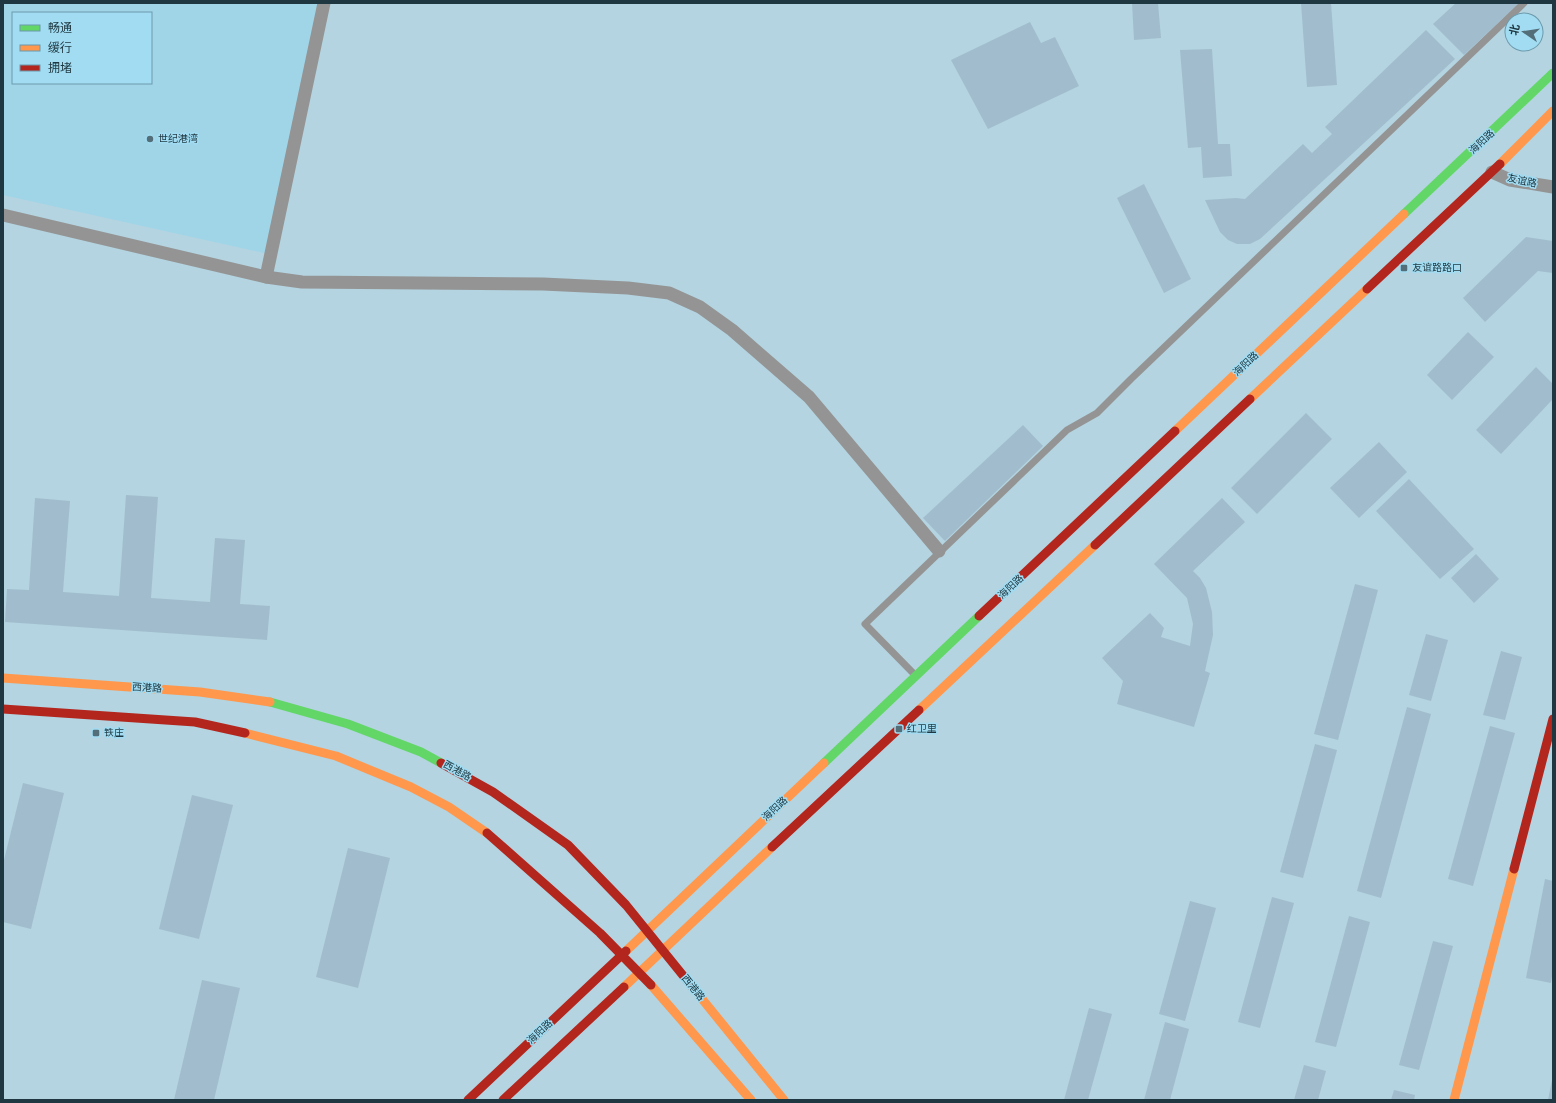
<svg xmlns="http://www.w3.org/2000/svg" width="1556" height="1103" font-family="'Nunito Sans','Noto Sans SC',sans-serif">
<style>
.built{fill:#a0d5e8;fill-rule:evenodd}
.building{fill:#a1bdcd}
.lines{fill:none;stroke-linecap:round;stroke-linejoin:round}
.lane{stroke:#949494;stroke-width:7}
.street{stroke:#949494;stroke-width:13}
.fast{stroke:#63d668;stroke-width:9}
.slow{stroke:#ff974d;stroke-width:9}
.jam{stroke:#b3261e;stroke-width:9}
.poi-dot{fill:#536e78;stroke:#a1dcf2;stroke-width:1.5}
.labels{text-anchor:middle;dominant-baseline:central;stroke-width:3;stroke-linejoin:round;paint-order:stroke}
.poi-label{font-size:10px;fill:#1f3740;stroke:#a1dcf2;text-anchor:start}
.street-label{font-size:10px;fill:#1f3740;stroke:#a1dcf2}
</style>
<rect width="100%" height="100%" fill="#b3d4e0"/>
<path class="built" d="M3,3H325L273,255L3,195ZM13,13H151V83H13Z"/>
<g class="building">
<polygon points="1132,3 1158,3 1161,38 1134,40"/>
<polygon points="1301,3 1331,3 1337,85 1307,87"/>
<polygon points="1456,3 1519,3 1464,55 1433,24"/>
<polygon points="1030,22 1041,43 1055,37 1079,86 988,129 951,60"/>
<polygon points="1426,30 1455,59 1260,239 1250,244 1237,244 1228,240 1220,232 1205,200 1236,198 1245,199 1303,144 1312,153 1332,134 1325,127"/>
<polygon points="1212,49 1218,144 1230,144 1232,176 1203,178 1201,147 1188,148 1180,50"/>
<polygon points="1144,184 1191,279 1164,293 1117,198"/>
<polygon points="1526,237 1553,241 1553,273 1538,271 1485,322 1463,298"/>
<polygon points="1468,332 1494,357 1452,400 1427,375"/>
<polygon points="1536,367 1553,384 1553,399 1501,454 1476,430"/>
<polygon points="1306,413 1332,439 1257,514 1231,488"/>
<polygon points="1023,425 1043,446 945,541 923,518"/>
<polygon points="1379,442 1407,472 1359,518 1330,488"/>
<polygon points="1409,479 1474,549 1440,579 1376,511"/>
<polygon points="126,495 158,497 151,598 210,602 215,538 245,540 240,604 270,606 267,640 5,622 7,589 29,590 35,498 70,501 63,592 119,596"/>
<polygon points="1222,498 1245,522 1193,571 1200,578 1206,588 1212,612 1213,635 1205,671 1210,673 1194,727 1117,704 1123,681 1102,658 1150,613 1164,628 1161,637 1190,646 1193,624 1187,598 1154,564"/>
<polygon points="1476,554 1499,579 1474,603 1451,578"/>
<polygon points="1355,584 1378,590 1338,740 1314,734"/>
<polygon points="1426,634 1448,640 1431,701 1409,695"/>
<polygon points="1501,651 1522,657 1505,720 1483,715"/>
<polygon points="1407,707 1431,714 1381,898 1357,891"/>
<polygon points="1490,726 1515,733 1473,886 1448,879"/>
<polygon points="1315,744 1337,750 1303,878 1280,872"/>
<polygon points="23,783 64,793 31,929 3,922 3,864"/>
<polygon points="192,795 233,805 199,939 159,929"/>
<polygon points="348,848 390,858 358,988 316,977"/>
<polygon points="1545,879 1553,881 1553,970 1551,983 1526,978"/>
<polygon points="1272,897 1294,903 1260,1028 1238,1022"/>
<polygon points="1190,901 1216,908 1185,1021 1159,1014"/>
<polygon points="1349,916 1370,922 1336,1047 1315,1042"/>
<polygon points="1433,941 1453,946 1419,1070 1399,1065"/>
<polygon points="202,980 240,988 214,1100 174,1100"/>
<polygon points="1089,1008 1112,1014 1088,1100 1064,1100"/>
<polygon points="1165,1022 1189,1029 1170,1100 1144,1100"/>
<polygon points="1304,1065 1326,1071 1318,1100 1294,1100"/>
<polygon points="1552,1080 1553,1100 1548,1100"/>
<polygon points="1394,1090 1415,1095 1414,1100 1391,1100"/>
</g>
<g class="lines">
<polyline class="lane" points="915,675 865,624 1067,430 1097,413 1131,379 1524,3"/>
<g class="street">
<polyline points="1492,172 1510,180 1553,187"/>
<polyline points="3,215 266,277 302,282 543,284 628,288 669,293 700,307 732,330 809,397 939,551"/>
<polyline points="266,277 324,3"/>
</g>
<g class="fast">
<polyline points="1404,214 1553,73"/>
<polyline points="270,702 348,724 421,752 441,763"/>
<polyline points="824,763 979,616"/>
</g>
<g class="slow">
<polyline points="1500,164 1553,111"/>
<polyline points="1250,399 1367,289"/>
<polyline points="1175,431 1404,214"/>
<polyline points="3,678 200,692 270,702"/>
<polyline points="919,710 1095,545"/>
<polyline points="245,733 336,756 411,787 449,807 487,833"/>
<polyline points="626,951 824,763"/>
<polyline points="651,985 751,1100"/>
<polyline points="624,987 772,847"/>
<polyline points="694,989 784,1100"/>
<polyline points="1454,1100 1514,869"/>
</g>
<g class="jam">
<polyline points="1367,289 1500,164"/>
<polyline points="1095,545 1250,399"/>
<polyline points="979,616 1175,431"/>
<polyline points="3,709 195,722 245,733"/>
<polyline points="441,763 493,792 568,845 626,905 694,989"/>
<polyline points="487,833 600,933 651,985"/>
<polyline points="772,847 919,710"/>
<polyline points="1514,869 1553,719"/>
<polyline points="468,1100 626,951"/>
<polyline points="503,1100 624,987"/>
</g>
</g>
<g class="poi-dot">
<circle cx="150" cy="139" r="4"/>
<rect x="1400" y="264" width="8" height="8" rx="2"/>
<rect x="895" y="725" width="8" height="8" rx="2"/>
<rect x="92" y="729" width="8" height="8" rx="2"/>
</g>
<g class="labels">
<g class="poi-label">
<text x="158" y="139">世纪港湾</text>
<text x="1412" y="268">友谊路路口</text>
<text x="907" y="729">红卫里</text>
<text x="104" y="733">铁庄</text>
</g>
<g class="street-label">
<text transform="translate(1482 142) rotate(-43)">海阳路</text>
<text transform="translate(1522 181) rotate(12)">友谊路</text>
<text transform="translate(1246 364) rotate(-43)">海阳路</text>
<text transform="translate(1011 587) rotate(-43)">海阳路</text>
<text transform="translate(147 688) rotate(4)">西港路</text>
<text transform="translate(457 771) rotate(29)">西港路</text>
<text transform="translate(775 809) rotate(-43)">海阳路</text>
<text transform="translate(693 988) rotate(51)">西港路</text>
<text transform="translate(540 1032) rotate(-43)">海阳路</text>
</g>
</g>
<rect width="1556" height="1103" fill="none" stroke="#1f3740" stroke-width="8"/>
<rect x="12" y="12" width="140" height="72" fill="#a1dcf2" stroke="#6d9aab"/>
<rect x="20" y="25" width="20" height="6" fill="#63d668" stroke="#6d9aab"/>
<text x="48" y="32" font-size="12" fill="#1f3740">畅通</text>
<rect x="20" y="45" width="20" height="6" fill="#ff974d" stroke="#6d9aab"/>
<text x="48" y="52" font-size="12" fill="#1f3740">缓行</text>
<rect x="20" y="65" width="20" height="6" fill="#b3261e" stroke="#6d9aab"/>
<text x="48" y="72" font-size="12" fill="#1f3740">拥堵</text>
<g transform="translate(1524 32) rotate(283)"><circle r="19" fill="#a1dcf2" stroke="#6d9aab"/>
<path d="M0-3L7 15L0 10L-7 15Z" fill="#536e78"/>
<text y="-6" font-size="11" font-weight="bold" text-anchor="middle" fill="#1f3740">北</text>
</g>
</svg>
